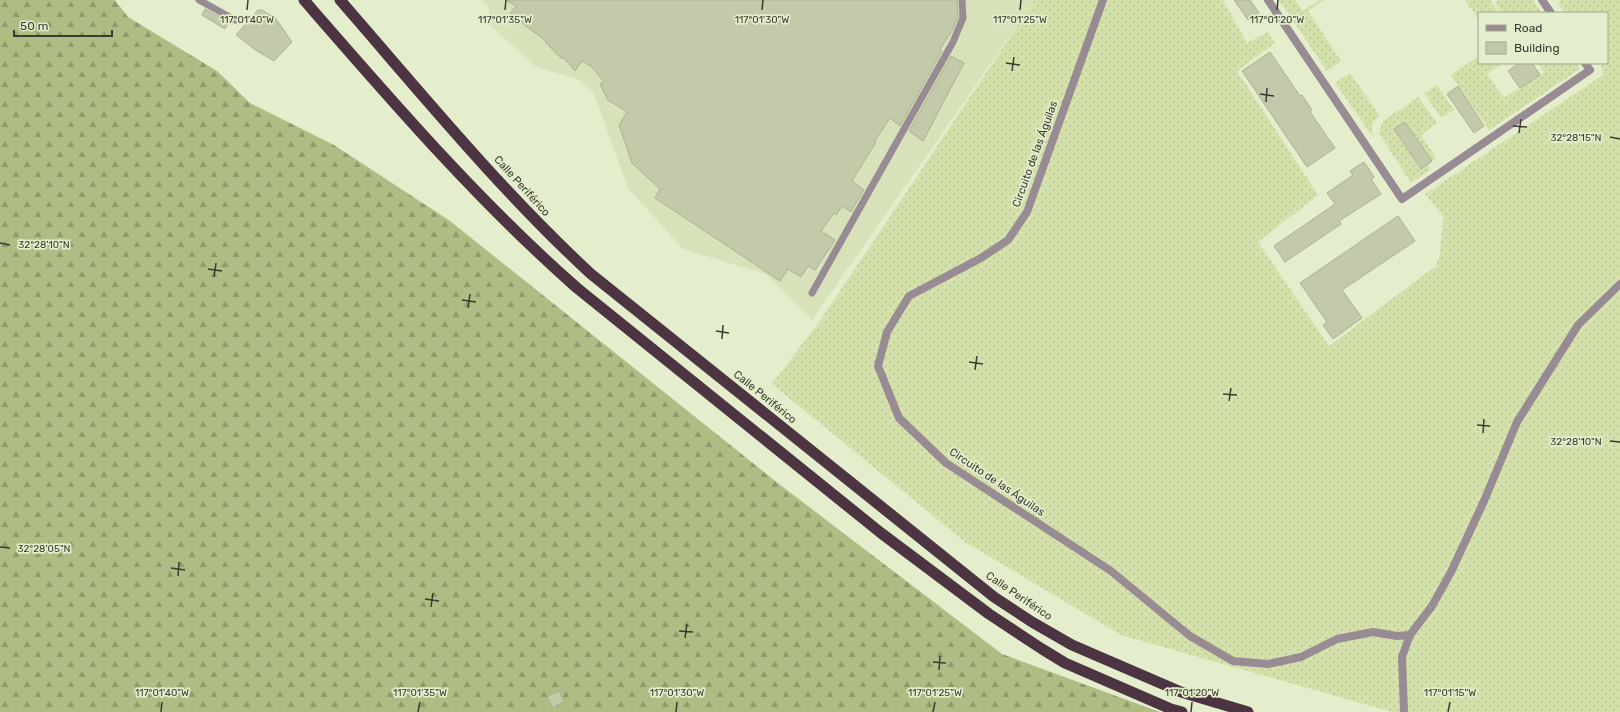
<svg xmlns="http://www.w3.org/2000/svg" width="1620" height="712" font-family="Rubik,sans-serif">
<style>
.built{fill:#d8e2ba}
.grass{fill:url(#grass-dots)}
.forest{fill:url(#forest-firs)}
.building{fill:#c2caaa;stroke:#a9b191}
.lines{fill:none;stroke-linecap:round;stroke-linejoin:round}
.service{stroke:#998b93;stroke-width:7}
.minor{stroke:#998b93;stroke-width:8}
.trunk{stroke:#4c3443;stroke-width:11}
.ticks{fill:none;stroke:#393c30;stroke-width:1.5}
.labels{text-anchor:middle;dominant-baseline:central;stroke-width:3.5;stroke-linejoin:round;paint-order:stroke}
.street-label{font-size:11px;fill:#393c30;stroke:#e4edcc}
.ticks-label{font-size:10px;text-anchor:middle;fill:#393c30;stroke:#e4edcc;stroke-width:3.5;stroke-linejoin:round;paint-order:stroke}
</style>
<defs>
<pattern id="grass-dots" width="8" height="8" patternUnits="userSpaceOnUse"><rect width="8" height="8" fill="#d4e1aa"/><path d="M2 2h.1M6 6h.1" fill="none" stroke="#b7c293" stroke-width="1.8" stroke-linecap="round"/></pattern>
<pattern id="forest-firs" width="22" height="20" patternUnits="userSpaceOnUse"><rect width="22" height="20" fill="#afbc83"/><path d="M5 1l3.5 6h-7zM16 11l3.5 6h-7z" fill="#8f9a6c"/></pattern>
</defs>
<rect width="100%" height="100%" fill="#e4edcc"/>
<polygon class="built" points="482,0 1035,0 812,320 766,274 683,249 628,188 594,94 579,80 535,66 489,24 489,7"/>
<g class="grass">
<polygon points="1035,0 1223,0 1247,43 1268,32 1275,43 1237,71 1318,195 1258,242 1329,346 1436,266 1440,254 1443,216 1425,194 1603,75 1601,63 1607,63 1607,13 1565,13 1558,3 1561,0 1620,0 1620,712 1392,712 1121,635 965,542 772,384 822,318"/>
<polygon points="1279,0 1295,0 1303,11 1319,0 1324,0 1308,11 1341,61 1327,71"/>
<polygon points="1465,0 1490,0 1499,13 1479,13 1479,20"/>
<polygon points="1499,0 1533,0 1542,13 1502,13 1495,3"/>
<polygon points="1479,56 1479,63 1500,63 1501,64 1487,74 1504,98 1544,72 1537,63 1576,63 1580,69 1489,130 1451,75"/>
<polygon points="1350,73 1379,115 1372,125 1373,137 1335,83"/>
<polygon points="1437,85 1454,110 1441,118 1424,93"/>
<polygon points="1418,97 1437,123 1421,135 1436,158 1432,162 1405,122 1394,129 1420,169 1428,164 1431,169 1411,183 1379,133 1383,121"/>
</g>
<polygon class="forest" points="0,0 115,0 128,17 217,71 250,103 334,145 450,221 779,484 1002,654 1160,712 0,712"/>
<g class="building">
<polygon points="506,0 957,0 958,17 952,31 940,49 942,51 900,126 890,118 874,142 876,142 852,181 864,190 858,200 851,212 842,206 836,215 834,213 821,231 835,240 815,270 808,266 801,277 788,269 780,281 655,198 660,189 632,163 619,125 627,112 608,100 600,84 604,82 592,67 582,61 575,71 563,57 562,59 545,42 546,41 510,14 516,6"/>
<polygon points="1234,0 1250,0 1259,13 1248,20"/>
<polygon points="205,9 229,22 225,29 202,15"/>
<polygon points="258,10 262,10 276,19 292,42 274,61 257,51 236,35"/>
<polygon points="1270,52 1300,96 1302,95 1312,110 1310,112 1335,148 1307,167 1242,71"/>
<polygon points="951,56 964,63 923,141 909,131"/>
<polygon points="1519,63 1532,63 1540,75 1520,88 1508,71"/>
<polygon points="1458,86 1484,126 1474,133 1447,94"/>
<polygon points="1405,122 1432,161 1421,169 1394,129"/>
<polygon points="1364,162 1374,177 1371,179 1381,194 1339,221 1341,224 1285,262 1274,246 1335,204 1327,193 1353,175 1350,171"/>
<polygon points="1398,216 1415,241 1342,290 1362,318 1333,339 1323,325 1327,322 1300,283"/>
<polygon points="559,691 564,701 553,708 547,697"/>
</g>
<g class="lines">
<g class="service">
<polyline points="199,0 235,20"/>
<polyline points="812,293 953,42 963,18 962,0"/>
</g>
<g class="minor">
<polyline points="1103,0 1027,212 1008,240 981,258 909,296 887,332 878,366 899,418 946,463 1111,571 1190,636 1233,661 1268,664 1301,657 1337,639 1373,632 1397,636 1410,635"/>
<polyline points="1268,0 1402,199 1590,70 1585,63"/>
<polyline points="1542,0 1551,13"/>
<polyline points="1404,712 1402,657 1410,635 1432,606 1451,572 1484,501 1517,422 1578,325 1620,284"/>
</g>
<g class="trunk">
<path d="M304,0C391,100 477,200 577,288L881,533L989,614L1042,649L1065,663L1171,709L1182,712"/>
<path d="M340,0C421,93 500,190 591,274L994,597L1032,622L1072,645L1181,692L1248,712"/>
</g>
</g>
<path class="ticks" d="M247,10L248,0M505,10L506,0M762,10L763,0M1020,10L1021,0M1277,10L1278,0M1006,63L1020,65M1012,71L1014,57M1260,94L1274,96M1266,102L1267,88M1513,126L1527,127M1519,133L1521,119M1610,137L1620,139M0,243L10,245M208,269L222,271M214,277L216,263M462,300L476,302M468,308L470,294M716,331L729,333M722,339L723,325M969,362L983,364M975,370L977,356M1223,394L1237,395M1229,401L1231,388M1477,425L1490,426M1483,433L1484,419M1610,441L1620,442M0,547L10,548M171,568L185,570M178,576L179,562M425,599L439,601M431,607L433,593M679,631L693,632M685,638L687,624M933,662L946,663M939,670L940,656M161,712L162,702M418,712L420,702M676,712L677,702M933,712L935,702M1191,712L1192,702M1448,712L1450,702"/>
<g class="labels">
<g class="street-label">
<text transform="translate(1035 154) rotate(-70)">Circuito de las Águilas</text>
<text transform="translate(522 186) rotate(48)">Calle Periférico</text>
<text transform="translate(765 397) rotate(39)">Calle Periférico</text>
<text transform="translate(997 482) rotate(34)">Circuito de las Águilas</text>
<text transform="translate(1019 596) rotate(34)">Calle Periférico</text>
</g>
</g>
<g class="ticks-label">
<text x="247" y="23">117°01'40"W</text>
<text x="505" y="23">117°01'35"W</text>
<text x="762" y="23">117°01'30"W</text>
<text x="1020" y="23">117°01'25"W</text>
<text x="1277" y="23">117°01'20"W</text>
<text x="1576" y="141">32°28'15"N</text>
<text x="44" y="248">32°28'10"N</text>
<text x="1576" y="445">32°28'10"N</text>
<text x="44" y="552">32°28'05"N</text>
<text x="162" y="696">117°01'40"W</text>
<text x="420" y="696">117°01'35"W</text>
<text x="677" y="696">117°01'30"W</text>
<text x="935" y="696">117°01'25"W</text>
<text x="1192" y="696">117°01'20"W</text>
<text x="1450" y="696">117°01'15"W</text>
</g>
<rect x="1478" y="12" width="130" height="52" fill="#e4edcc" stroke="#a0a68e"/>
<rect x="1486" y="25" width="20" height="6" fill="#998b93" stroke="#a0a68e"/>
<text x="1514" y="32" font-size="12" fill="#393c30">Road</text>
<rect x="1486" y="42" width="20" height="12" fill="#c2caaa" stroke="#a0a68e"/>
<text x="1514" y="52" font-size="12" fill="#393c30">Building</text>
<path d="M14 30v6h98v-6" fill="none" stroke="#393c30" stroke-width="2"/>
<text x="20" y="30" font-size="12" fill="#393c30" stroke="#e4edcc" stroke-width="3" paint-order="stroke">50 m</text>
</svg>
